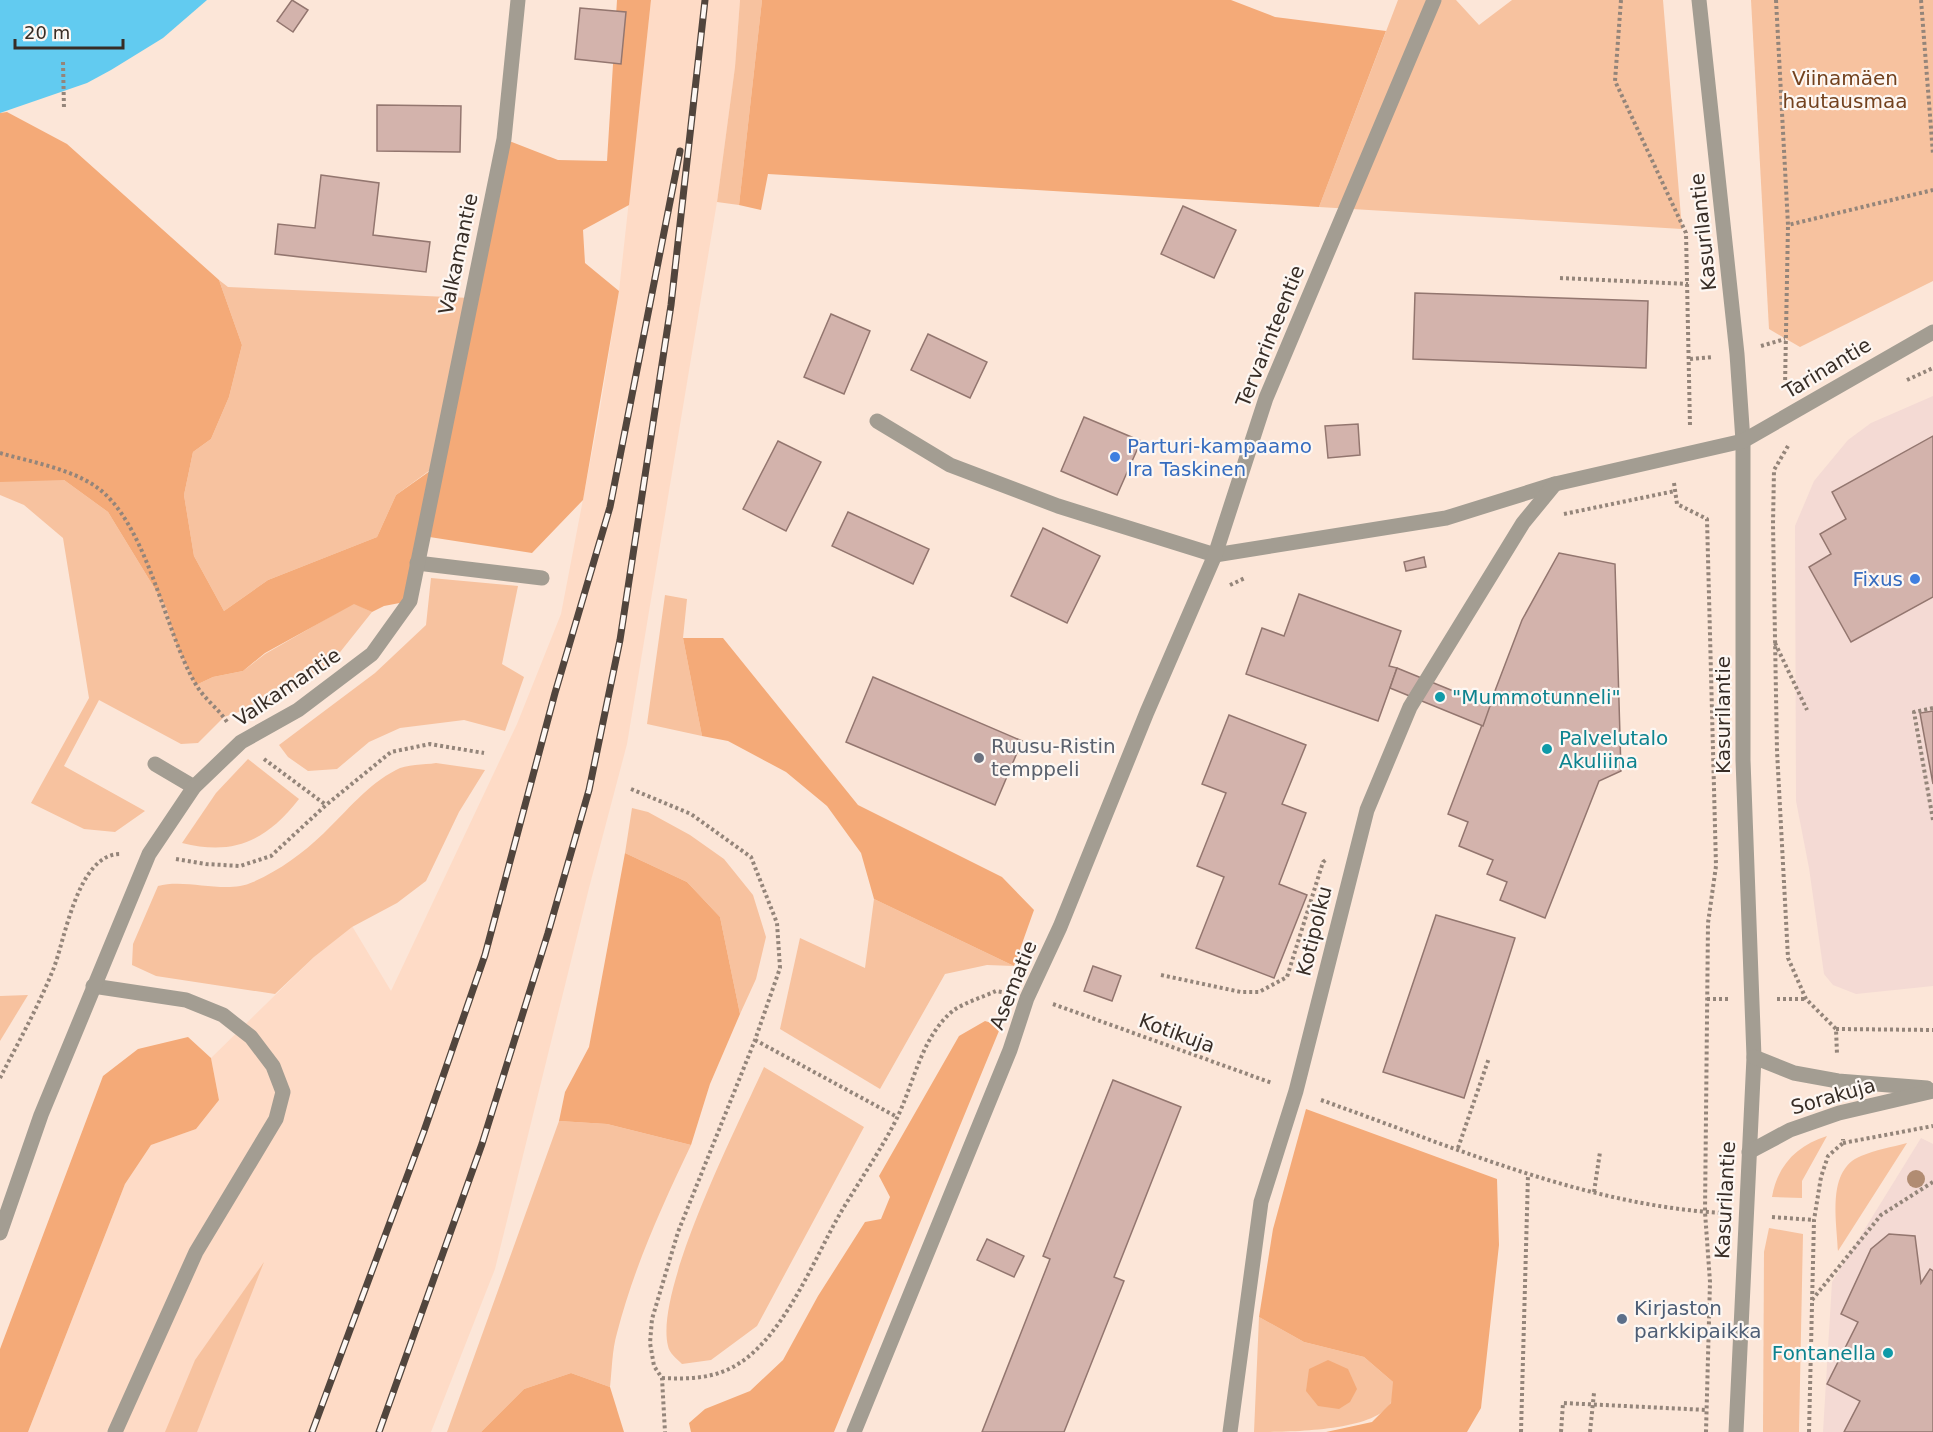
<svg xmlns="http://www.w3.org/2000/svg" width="1933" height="1432" font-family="'DejaVu Sans',sans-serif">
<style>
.commercial{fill:#f4dad4}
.built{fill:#fedbc6}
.green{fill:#f7c29f}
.forest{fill:#f4aa78}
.water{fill:#62cbf0}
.building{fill:#d3b3ac;stroke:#93766f;stroke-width:1.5}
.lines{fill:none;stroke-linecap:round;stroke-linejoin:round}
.path{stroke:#94857a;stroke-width:4;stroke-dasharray:3 3;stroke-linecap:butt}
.minor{stroke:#a39d92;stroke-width:15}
.rail-casing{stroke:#51453d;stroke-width:7}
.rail{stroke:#fdf7f3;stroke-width:4.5;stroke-dasharray:14;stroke-linecap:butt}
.tree{fill:#b18c72}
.shop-dot{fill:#3f7fe0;stroke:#fdf7f3;stroke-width:2}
.culture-dot{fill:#0f9aa8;stroke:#fdf7f3;stroke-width:2}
.worship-dot{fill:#6b7280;stroke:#fdf7f3;stroke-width:2}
.service-dot{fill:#5c6f8a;stroke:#fdf7f3;stroke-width:2}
.labels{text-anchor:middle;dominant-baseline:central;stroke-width:4.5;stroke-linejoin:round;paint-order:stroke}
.park-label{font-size:20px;fill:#73421f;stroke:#fdf7f3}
.street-label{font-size:20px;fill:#372d26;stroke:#fdf7f3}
.shop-label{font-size:20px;fill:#366cbe;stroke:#fdf7f3;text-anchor:start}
.culture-label{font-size:20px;fill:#0d838f;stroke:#fdf7f3;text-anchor:start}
.worship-label{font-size:20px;fill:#5b616d;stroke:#fdf7f3;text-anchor:start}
.service-label{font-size:20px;fill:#4e5e75;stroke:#fdf7f3;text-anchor:start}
</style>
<rect width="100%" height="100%" fill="#fce6d8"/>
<g class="commercial">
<polygon points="1933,396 1933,986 1856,994 1833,985 1824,974 1809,868 1796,801 1795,526 1814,481 1848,440 1871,423"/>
<polygon points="1921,1138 1933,1144 1933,1432 1823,1432 1832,1282"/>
</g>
<polygon class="built" points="651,0 740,0 735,67 717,202 627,744 589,888 495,1269 431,1432 28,1432 125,1184 151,1145 196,1129 219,1100 211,1058 314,957 352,926 391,991 517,724 561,614 598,421 619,291"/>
<g class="green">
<polygon points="740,0 762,0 739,205 717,202 735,67"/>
<polygon points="1398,0 1456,0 1479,25 1512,0 1663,0 1682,229 1319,207"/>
<polygon points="1751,0 1933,0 1933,281 1800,347 1769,329"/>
<polygon points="219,280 228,287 470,298 437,465 396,495 377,537 268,580 224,611 194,556 184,495 193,452 211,439 229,397 242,345"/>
<polygon points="0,480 64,480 108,512 166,607 176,643 196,685 213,677 243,671 265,654 354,603 372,612 333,661 268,702 224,717 198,743 181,744 99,700 64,766 145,811 115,832 84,829 31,803 89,698 63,538 24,505 0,495"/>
<polygon points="431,578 518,586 502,664 524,677 505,731 464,720 400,728 369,742 337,769 308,771 288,757 279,745 375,673 426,625"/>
<polygon points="665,595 687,599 683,638 702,736 647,724"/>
<path d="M248,759L299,799C266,841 234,856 182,843L216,793Z"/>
<path d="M436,763L485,770L459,812L426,881L397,903L352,927L314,957L275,994L156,976L132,965L133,944L158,886C187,878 226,895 253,882C280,870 302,854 324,833C347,811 367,785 396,770C406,764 424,765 436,763Z"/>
<polygon points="632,808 648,812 690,835 724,859 753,895 766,937 756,979 740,1014 720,917 687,882 625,853"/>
<polygon points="874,899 1014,966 987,965 945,974 880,1089 780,1029 800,938 865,968"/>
<polygon points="28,995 0,1041 0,996"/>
<path d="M764,1067L864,1127L757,1326L711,1360L682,1364C677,1359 669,1353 668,1346C654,1290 738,1125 764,1067Z"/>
<path d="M559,1121L607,1124L691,1145C662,1206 634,1267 617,1333C612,1350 612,1370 610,1387L571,1373L524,1389L481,1432H447Z"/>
<path d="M1827,1136L1802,1181V1198L1772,1197C1777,1166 1797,1145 1827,1136Z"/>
<path d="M1907,1143L1838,1251C1837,1221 1826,1170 1861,1156C1875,1150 1892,1147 1907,1143Z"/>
<polygon points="1769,1228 1803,1234 1799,1432 1763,1432 1764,1252"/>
<polygon points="264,1262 197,1432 165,1432 195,1360"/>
<path d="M1259,1317L1304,1342L1364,1357L1393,1382C1393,1388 1393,1395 1392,1400C1381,1432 1286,1432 1254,1432Z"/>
</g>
<g class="forest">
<polygon points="617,0 651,0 629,205 583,230 585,263 619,291 583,500 532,553 423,536 410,601 384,606 372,612 354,604 265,653 243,671 213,677 196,685 176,643 166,607 108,512 64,480 0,482 0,113 7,112 67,144 219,280 242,345 229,397 211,439 193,452 184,495 194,556 224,611 268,580 377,537 396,495 437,466 504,139 558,160 607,161"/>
<polygon points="762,0 1231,0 1275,17 1386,31 1319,207 768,174 761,210 739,205"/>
<polygon points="683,638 723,638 858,805 1002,877 1034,910 1014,966 874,899 861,853 827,806 786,772 728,741 702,736"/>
<polygon points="625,853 687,882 720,917 740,1014 710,1084 691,1145 607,1124 559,1121 565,1092 589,1047"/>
<polygon points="985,1021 1001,1026 834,1432 691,1432 689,1423 705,1409 750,1391 783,1360 818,1296 865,1222 881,1219 890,1197 879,1176 959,1036"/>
<polygon points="188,1037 211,1058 219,1100 196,1129 151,1145 125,1184 28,1432 0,1432 0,1349 103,1076 138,1049"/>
<polygon points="1306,1109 1497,1179 1499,1245 1481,1408 1467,1432 1326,1432 1372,1422 1391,1403 1393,1382 1364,1357 1304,1342 1259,1317 1273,1229"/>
<polygon points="1328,1360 1348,1369 1357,1389 1350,1402 1339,1409 1318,1406 1306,1391 1309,1369"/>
<polygon points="571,1373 610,1387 624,1432 481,1432 524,1389"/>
</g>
<polygon class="water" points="0,0 207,0 163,38 111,70 87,83 0,113"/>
<g class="building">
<polygon points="292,0 308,10 293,32 277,21"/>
<polygon points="580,8 626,12 621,64 575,59"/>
<polygon points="377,105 461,106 460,152 377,151"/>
<polygon points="321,175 379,183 373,235 430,242 426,272 275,254 278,224 315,228"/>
<polygon points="1183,206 1236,230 1214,278 1161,254"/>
<polygon points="1415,293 1648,301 1646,368 1413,359"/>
<polygon points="831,314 870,331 844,394 804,377"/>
<polygon points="928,334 987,362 970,398 911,370"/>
<polygon points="1084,417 1141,441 1117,495 1061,471"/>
<polygon points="1358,424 1360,455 1328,458 1325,426"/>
<polygon points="1933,436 1933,597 1851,642 1809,567 1831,554 1820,534 1846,519 1832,492"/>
<polygon points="778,441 821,462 786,531 743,509"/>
<polygon points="848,512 929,549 913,584 832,546"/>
<polygon points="1043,528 1100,556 1067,623 1011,596"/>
<polygon points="1559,553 1615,564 1621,771 1599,781 1545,918 1500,900 1507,882 1487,874 1493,860 1459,846 1468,822 1448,814 1522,620"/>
<polygon points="1424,557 1426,567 1406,571 1404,562"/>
<polygon points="1299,594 1401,631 1389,666 1397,668 1378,721 1246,674 1262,628 1284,636"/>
<polygon points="1397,668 1490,706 1483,726 1390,688"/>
<polygon points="873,677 1022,741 995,805 846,742"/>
<polygon points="1933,711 1933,784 1920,713"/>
<polygon points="1229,715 1306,745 1282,804 1306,813 1279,884 1307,895 1274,978 1196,948 1224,877 1197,866 1226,793 1202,784"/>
<polygon points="1436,915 1515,938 1464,1098 1383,1072"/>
<polygon points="1093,966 1121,976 1112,1001 1084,991"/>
<polygon points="1113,1080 1181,1107 1114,1277 1124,1281 1064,1432 982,1432 1050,1259 1043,1256"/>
<polygon points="1889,1234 1915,1236 1921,1283 1930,1269 1933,1271 1933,1432 1844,1432 1860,1401 1827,1384 1858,1322 1841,1314 1871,1249"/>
<polygon points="987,1239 1024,1256 1014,1277 977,1260"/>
</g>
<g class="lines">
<g class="path">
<polyline points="1621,0 1615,81 1686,233 1690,426"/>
<polyline points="1776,0 1788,225 1933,190"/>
<polyline points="1921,0 1933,154"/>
<polyline points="63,62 64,109"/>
<polyline points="1560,278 1688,284"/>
<polyline points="1761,346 1785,339"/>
<polyline points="1690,359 1713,357"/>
<polyline points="1907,380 1933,368"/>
<polyline points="1785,386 1788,225"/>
<polyline points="1788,446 1774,470 1773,524 1777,751 1788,958 1806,999 1836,1029 1837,1054"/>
<path d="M0,453C31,462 68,468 95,486C147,521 164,630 195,683C203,698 218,708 227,722"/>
<polyline points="1674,483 1677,504 1707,519 1716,866 1708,923 1705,1212 1710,1282 1706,1432"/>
<polyline points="1564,514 1675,491"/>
<polyline points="1230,585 1245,578"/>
<polyline points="1775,643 1807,710"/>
<polyline points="1933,708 1914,712 1933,820"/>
<polyline points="264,759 326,805"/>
<polyline points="631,789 691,814 751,857 777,923 780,968 755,1040 678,1232 652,1319 650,1343 654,1366 662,1378 665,1432"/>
<polyline points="176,859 206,864 240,866 271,856 326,805 391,752 430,744 484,753"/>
<polyline points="1161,975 1241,992 1259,992 1287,977 1323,862 1327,859"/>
<polyline points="1707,999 1728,999"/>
<polyline points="1777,999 1806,999"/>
<polyline points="1053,1004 1272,1083"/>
<polyline points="1836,1029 1933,1030"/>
<polyline points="755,1040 897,1117"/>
<path d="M0,1078C18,1043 38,1007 53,970C65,941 77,853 121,854"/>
<path d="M1321,1100C1451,1146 1584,1205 1722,1213"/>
<polyline points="1843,1143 1933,1126"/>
<polyline points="1458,1148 1489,1058"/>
<polyline points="1594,1192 1600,1152"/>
<polyline points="1772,1217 1814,1220"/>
<polyline points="1812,1300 1881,1215 1933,1182"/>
<path d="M662,1378C685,1379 708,1379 729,1369C782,1344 813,1260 841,1212C860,1180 881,1150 897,1118C914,1083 922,1035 954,1010C966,1002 983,997 996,991L1002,992"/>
<polyline points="1521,1432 1528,1175"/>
<polyline points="1561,1432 1563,1403 1707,1410"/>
<polyline points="1590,1432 1594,1393"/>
<polyline points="1809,1432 1814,1220 1821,1177 1828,1156 1843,1143 1843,1139"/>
</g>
<g class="minor">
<polyline points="1699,0 1737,354 1743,441 1743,760 1754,1057 1736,1432"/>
<polyline points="877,421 950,465 1058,506 1215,555 1446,518 1555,484 1743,441 1933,332"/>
<polyline points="417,563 542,578"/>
<polyline points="155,764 194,787"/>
<polyline points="93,986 186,1000 223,1015 251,1037 273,1066 283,1092 276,1119 196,1252 115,1432"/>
<polyline points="1754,1057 1794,1073 1838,1081 1927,1088"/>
<polyline points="1749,1152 1790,1130 1839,1113 1933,1091"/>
<polyline points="0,1233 41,1115 149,854 194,787 241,742 298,710 372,654 410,601 504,139 518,0"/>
<polyline points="854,1432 1010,1050 1027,998 1060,927 1147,712 1215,555 1266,398 1434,0"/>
<polyline points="1230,1432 1261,1202 1296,1091 1367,810 1410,707 1523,523 1555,484"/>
</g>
<g class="rail-casing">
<g id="rail">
<polyline points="312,1432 424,1131 485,955 555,693 610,507 680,151"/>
<polyline points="379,1432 482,1144 548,933 589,790 620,640 671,305 705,0"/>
</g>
</g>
<use href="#rail" class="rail"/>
</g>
<circle class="tree" cx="1916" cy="1179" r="9"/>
<g class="shop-dot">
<circle cx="1115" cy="457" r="6"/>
<circle cx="1915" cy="579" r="6"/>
</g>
<g class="culture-dot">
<circle cx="1440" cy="697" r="6"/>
<circle cx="1547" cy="749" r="6"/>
<circle cx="1888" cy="1353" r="6"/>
</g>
<circle class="worship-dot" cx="979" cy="758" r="6"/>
<circle class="service-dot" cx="1622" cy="1319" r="6"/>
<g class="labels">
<g class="park-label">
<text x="1845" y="78">Viinamäen<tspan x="1845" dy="23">hautausmaa</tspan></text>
</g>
<g class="street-label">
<text transform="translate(1703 232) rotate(-96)">Kasurilantie</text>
<text transform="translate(458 254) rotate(-78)">Valkamantie</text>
<text transform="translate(1270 336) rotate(-68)">Tervarinteentie</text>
<text transform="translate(1827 368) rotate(-31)">Tarinantie</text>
<text transform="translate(287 687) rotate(-34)">Valkamantie</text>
<text transform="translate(1723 715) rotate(-90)">Kasurilantie</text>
<text transform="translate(1314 931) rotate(-76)">Kotipolku</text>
<text transform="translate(1013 985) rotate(-68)">Asematie</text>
<text transform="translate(1177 1033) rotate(20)">Kotikuja</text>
<text transform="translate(1833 1096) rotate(-16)">Sorakuja</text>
<text transform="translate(1725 1200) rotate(-87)">Kasurilantie</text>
</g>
<g class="shop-label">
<text x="1127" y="446">Parturi-kampaamo<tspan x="1127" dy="23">Ira Taskinen</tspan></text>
<text x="1903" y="579" text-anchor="end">Fixus</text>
</g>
<g class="culture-label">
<text x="1452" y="697">"Mummotunneli"</text>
<text x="1559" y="738">Palvelutalo<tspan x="1559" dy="23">Akuliina</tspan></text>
<text x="1876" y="1353" text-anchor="end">Fontanella</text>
</g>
<g class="worship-label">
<text x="991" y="746">Ruusu-Ristin<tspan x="991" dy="23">temppeli</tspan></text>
</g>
<g class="service-label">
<text x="1634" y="1308">Kirjaston<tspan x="1634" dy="23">parkkipaikka</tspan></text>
</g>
</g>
<path d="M15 39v9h108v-9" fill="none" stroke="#372d26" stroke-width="3"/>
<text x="24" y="39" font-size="18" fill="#372d26" stroke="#fdf7f3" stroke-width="4.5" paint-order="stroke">20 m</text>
</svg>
